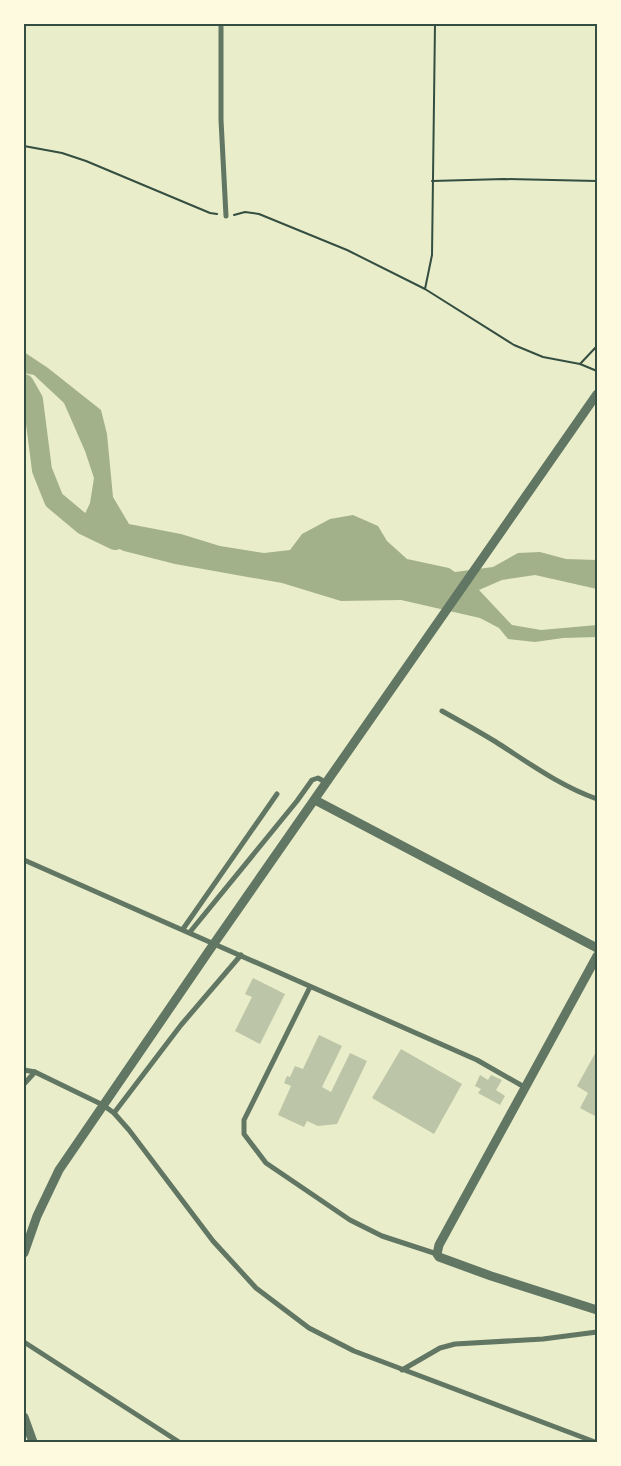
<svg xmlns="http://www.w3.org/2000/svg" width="621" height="1466" font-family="'PT Sans',sans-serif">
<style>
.water{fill:#a3b18a}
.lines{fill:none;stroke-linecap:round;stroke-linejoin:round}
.river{stroke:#a3b18a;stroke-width:20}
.building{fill:#bcc5a7}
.path{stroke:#344e41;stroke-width:2}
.minor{stroke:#617663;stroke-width:5}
.tertiary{stroke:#617663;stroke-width:9}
.neatline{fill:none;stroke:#344e41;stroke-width:2}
</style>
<rect width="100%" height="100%" fill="#e9edc9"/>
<polygon class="water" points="24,352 48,368 101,410 107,434 113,497 129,524 181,534 220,546 264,553 290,550 302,534 330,519 353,515 378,526 387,541 407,559 449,568 455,572 493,567 518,553 540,552 566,559 597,560 597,589 535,575 502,580 479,590 512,625 541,630 597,625 597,637 563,638 535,642 508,639 499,628 480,618 401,600 341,601 282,583 175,564 124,551 99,540 84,516 90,503 94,478 85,451 64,403 34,375 24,373"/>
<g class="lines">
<polyline class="river" points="24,384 33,400 42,470 54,500 84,525 115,540"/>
</g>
<g class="building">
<polygon points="253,978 285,994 260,1044 235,1031 252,997 245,994"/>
<polygon points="319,1035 342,1046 322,1087 331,1092 350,1053 367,1061 337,1124 318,1126 307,1121 304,1127 278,1115 291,1086 284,1083 287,1076 290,1077 295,1066 303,1069"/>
<polygon points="401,1049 462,1084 434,1134 372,1098"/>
<polygon points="597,1050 597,1117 580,1108 588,1093 577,1086"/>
<polygon points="480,1075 488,1080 491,1075 502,1080 496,1090 505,1096 500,1105 478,1093 481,1089 475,1086"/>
</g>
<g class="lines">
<g class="path">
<polyline points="24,146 62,153 86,161 210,213 217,214"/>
<polyline points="432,181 504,179 597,181"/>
<polyline points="234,215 245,212 259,214 347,250 425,289 514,345 543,357 580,364 597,371"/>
<polyline points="425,289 432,255 435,24"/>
<polyline points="580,364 597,346"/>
</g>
<g class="minor">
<polyline points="221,24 221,120 226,216"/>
<path d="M442,711C460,721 478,731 496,742C529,763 560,786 597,799"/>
<polyline points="24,860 477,1060 526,1088"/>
<polyline points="183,929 277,794"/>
<polyline points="190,932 297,801 312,780 318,778 327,783"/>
<polyline points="310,987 244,1120 244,1134 266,1163 350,1220 382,1236 437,1254"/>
<polyline points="24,1070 35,1072 103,1105 114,1113 129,1130 213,1241 256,1288 309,1328 354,1351 595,1442"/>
<polyline points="24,1084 35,1072"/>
<polyline points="114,1113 181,1025 241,955"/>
<polyline points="24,1342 179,1442"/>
<polyline points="402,1370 440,1348 455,1344 543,1339 597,1332"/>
</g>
<g class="tertiary">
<polyline points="315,800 597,948"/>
<polyline points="597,956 439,1245 437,1254 439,1257 491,1276 597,1310"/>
<polyline points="24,1253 37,1216 59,1170 213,945 597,394"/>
<polyline points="24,1417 33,1442"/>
</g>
</g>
<rect width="621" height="1466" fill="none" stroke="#fefae0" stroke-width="50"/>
<rect x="25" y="25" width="571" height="1416" class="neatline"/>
</svg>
